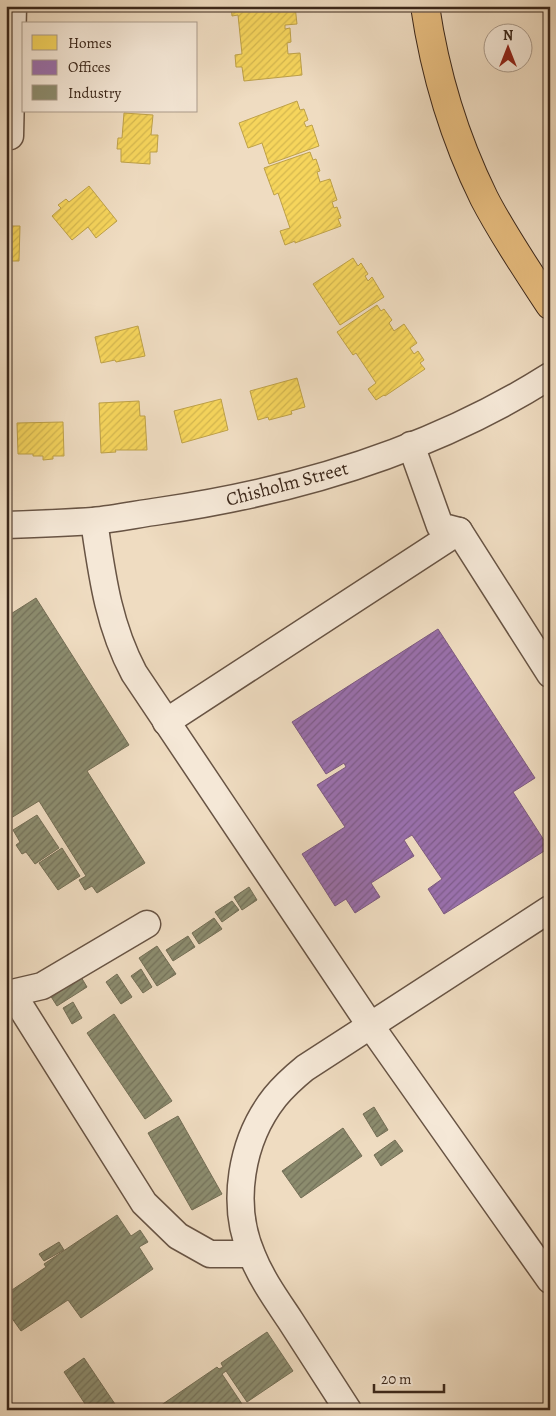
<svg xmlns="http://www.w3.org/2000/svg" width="556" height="1416" font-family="Alegreya,serif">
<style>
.homes{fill:url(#homes-hatch);stroke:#bea148}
.offices{fill:url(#offices-hatch);stroke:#7d5a80}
.industry{fill:url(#industry-hatch);stroke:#746e55}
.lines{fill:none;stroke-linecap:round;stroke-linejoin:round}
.minor-casing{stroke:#685444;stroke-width:29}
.major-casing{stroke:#3b271a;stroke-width:30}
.minor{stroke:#f5e8d7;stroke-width:26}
.major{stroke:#e8be80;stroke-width:28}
.labels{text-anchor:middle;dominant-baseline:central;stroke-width:5;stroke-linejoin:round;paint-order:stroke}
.street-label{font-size:19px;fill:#3b271a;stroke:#f5e8d7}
</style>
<defs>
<pattern id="homes-hatch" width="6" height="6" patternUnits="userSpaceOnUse" patternTransform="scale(1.25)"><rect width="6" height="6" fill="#f6d55c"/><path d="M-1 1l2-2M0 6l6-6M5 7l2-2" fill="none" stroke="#d4b74f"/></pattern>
<pattern id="offices-hatch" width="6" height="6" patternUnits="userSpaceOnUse" patternTransform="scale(1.25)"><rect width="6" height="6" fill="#9970ab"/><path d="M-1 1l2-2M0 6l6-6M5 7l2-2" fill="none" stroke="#7e5c8a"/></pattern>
<pattern id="industry-hatch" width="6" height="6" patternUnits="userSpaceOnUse" patternTransform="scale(1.25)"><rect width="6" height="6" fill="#8c8c6e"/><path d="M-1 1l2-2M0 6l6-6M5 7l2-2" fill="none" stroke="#74725a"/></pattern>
</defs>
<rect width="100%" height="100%" fill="#efdcc1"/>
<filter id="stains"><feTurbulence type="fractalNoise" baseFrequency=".004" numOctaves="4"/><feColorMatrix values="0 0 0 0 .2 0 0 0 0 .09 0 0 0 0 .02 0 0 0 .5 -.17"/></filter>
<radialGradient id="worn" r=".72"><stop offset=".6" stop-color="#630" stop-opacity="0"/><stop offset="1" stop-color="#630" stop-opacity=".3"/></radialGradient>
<g class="homes">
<polygon points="231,6 295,6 297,24 285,25 285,29 290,28 291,42 287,43 288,54 300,53 302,75 244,81 242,67 236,67 235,55 242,54 238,15 232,16"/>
<polygon points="297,101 300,110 304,109 308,120 304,122 306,127 312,125 319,146 269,164 262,143 248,148 239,123"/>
<polygon points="124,113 153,115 151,135 158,135 157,152 150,152 150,164 121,162 121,149 117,149 118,138 122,138"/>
<polygon points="310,152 313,160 316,159 320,171 317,172 320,182 330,179 337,200 332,202 334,208 337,207 341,218 338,219 341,226 295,243 295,241 285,245 280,231 290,228 278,193 274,195 264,168"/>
<polygon points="89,186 117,221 96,238 88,227 72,240 52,216 61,208 58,205 66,199 69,202"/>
<polygon points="6,226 20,226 19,261 6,261"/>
<polygon points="353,258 358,266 361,263 368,274 365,276 368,281 372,277 384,297 340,325 313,284"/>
<polygon points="377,305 381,311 384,309 392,320 389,323 394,331 404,324 417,343 410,348 414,354 418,351 424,360 420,363 425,369 385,396 384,395 376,400 368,389 376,383 356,353 353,355 337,332"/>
<polygon points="138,326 145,356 116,362 115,360 101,363 95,337"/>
<polygon points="297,378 305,407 291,411 292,414 269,420 268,417 258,420 250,391"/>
<polygon points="221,399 228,430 182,443 174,411"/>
<polygon points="139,401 140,416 145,416 147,450 115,450 116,452 101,453 99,403"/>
<polygon points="63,422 64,456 53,456 53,459 43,460 43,456 33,456 33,454 18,454 17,423"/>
</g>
<polygon class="offices" points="438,629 535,778 513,792 549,848 444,914 428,889 442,879 412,835 404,840 414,856 371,883 380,897 355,913 346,899 335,906 302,854 345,827 317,785 346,767 344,763 326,774 292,722"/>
<g class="industry">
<polygon points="36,598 129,745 87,771 145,863 97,893 92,886 85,890 79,880 86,876 39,801 6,821 6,617"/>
<polygon points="37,815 59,848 35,864 26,852 22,854 16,845 20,842 13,830"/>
<polygon points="62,848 80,876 58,890 39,863"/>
<polygon points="249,887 257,900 242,910 234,897"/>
<polygon points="232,901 239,910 222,922 215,912"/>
<polygon points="214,918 222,929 199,944 192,933"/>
<polygon points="188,936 195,947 173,961 166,950"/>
<polygon points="157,946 176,974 157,986 139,958"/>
<polygon points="141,969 152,987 143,993 131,976"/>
<polygon points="117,974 132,997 121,1004 106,982"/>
<polygon points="81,977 87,987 57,1006 50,995"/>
<polygon points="73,1002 82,1018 72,1024 63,1008"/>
<polygon points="114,1014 172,1101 145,1119 87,1033"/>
<polygon points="374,1107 388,1130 377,1137 363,1114"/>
<polygon points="178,1116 222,1194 192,1210 148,1133"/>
<polygon points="343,1128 362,1156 301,1198 282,1171"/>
<polygon points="395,1140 403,1151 381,1166 374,1155"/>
<polygon points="117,1215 131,1236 140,1230 148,1242 139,1247 153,1269 81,1318 68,1300 21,1331 6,1310 6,1294 46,1267 44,1264"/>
<polygon points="59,1242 64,1250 44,1261 39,1254"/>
<polygon points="267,1332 293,1371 247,1402 226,1371 222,1374 242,1404 233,1410 154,1410 217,1367 219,1369 223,1367 221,1363"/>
<polygon points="84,1358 119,1410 89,1410 64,1372"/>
</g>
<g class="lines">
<g class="minor-casing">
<g id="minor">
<polyline points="10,136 13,6"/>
<polyline points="411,445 440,526 459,531 550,674"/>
<path d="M94,521C102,575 108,624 134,673L370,1025L550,1280"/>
<path d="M6,525C35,524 64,523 93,521C115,519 138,514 160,511C297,491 433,450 550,376"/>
<polyline points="166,722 459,531"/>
<polyline points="6,993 12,993 42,986 147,924"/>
<polyline points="12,993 144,1203 178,1236 210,1254 251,1254"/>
<path d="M348,1410C329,1380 309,1350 290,1320C276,1299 261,1278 252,1255C230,1204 241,1140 275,1097C284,1086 294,1077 305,1068L550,909"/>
</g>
</g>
<g class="major-casing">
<path id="major" d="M425,6C435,74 454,137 484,198C503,235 527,270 550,305"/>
</g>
<use href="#minor" class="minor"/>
<use href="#major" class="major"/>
</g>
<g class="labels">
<g class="street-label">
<text transform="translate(287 484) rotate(-15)">Chisholm Street</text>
</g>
</g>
<rect width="556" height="1416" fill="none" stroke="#efdcc1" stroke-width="25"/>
<rect x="8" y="8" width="541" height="1401" fill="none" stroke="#3b271a" stroke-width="2.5"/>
<rect x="12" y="12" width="531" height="1391" fill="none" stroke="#3b271a"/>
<rect x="22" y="22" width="175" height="90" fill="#f5e8d7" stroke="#ab9b8b"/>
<rect x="32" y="35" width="25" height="15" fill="#f6d55c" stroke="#ab9b8b"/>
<text x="68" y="48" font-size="15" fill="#3b271a">Homes</text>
<rect x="32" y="60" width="25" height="15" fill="#9970ab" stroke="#ab9b8b"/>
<text x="68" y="72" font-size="15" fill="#3b271a">Offices</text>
<rect x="32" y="85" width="25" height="15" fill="#8c8c6e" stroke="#ab9b8b"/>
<text x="68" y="98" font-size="15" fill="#3b271a">Industry</text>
<g transform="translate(508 48)"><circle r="24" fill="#f5e8d7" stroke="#ab9b8b"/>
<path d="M0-4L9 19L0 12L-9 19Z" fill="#8f2418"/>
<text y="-8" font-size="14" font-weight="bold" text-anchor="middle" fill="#3b271a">N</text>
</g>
<path d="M374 1384v8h70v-8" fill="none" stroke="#3b271a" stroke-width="2.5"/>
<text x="381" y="1384" font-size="15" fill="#3b271a" stroke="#f5e8d7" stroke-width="4" paint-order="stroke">20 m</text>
<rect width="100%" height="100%" filter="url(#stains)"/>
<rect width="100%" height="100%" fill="url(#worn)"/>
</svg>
